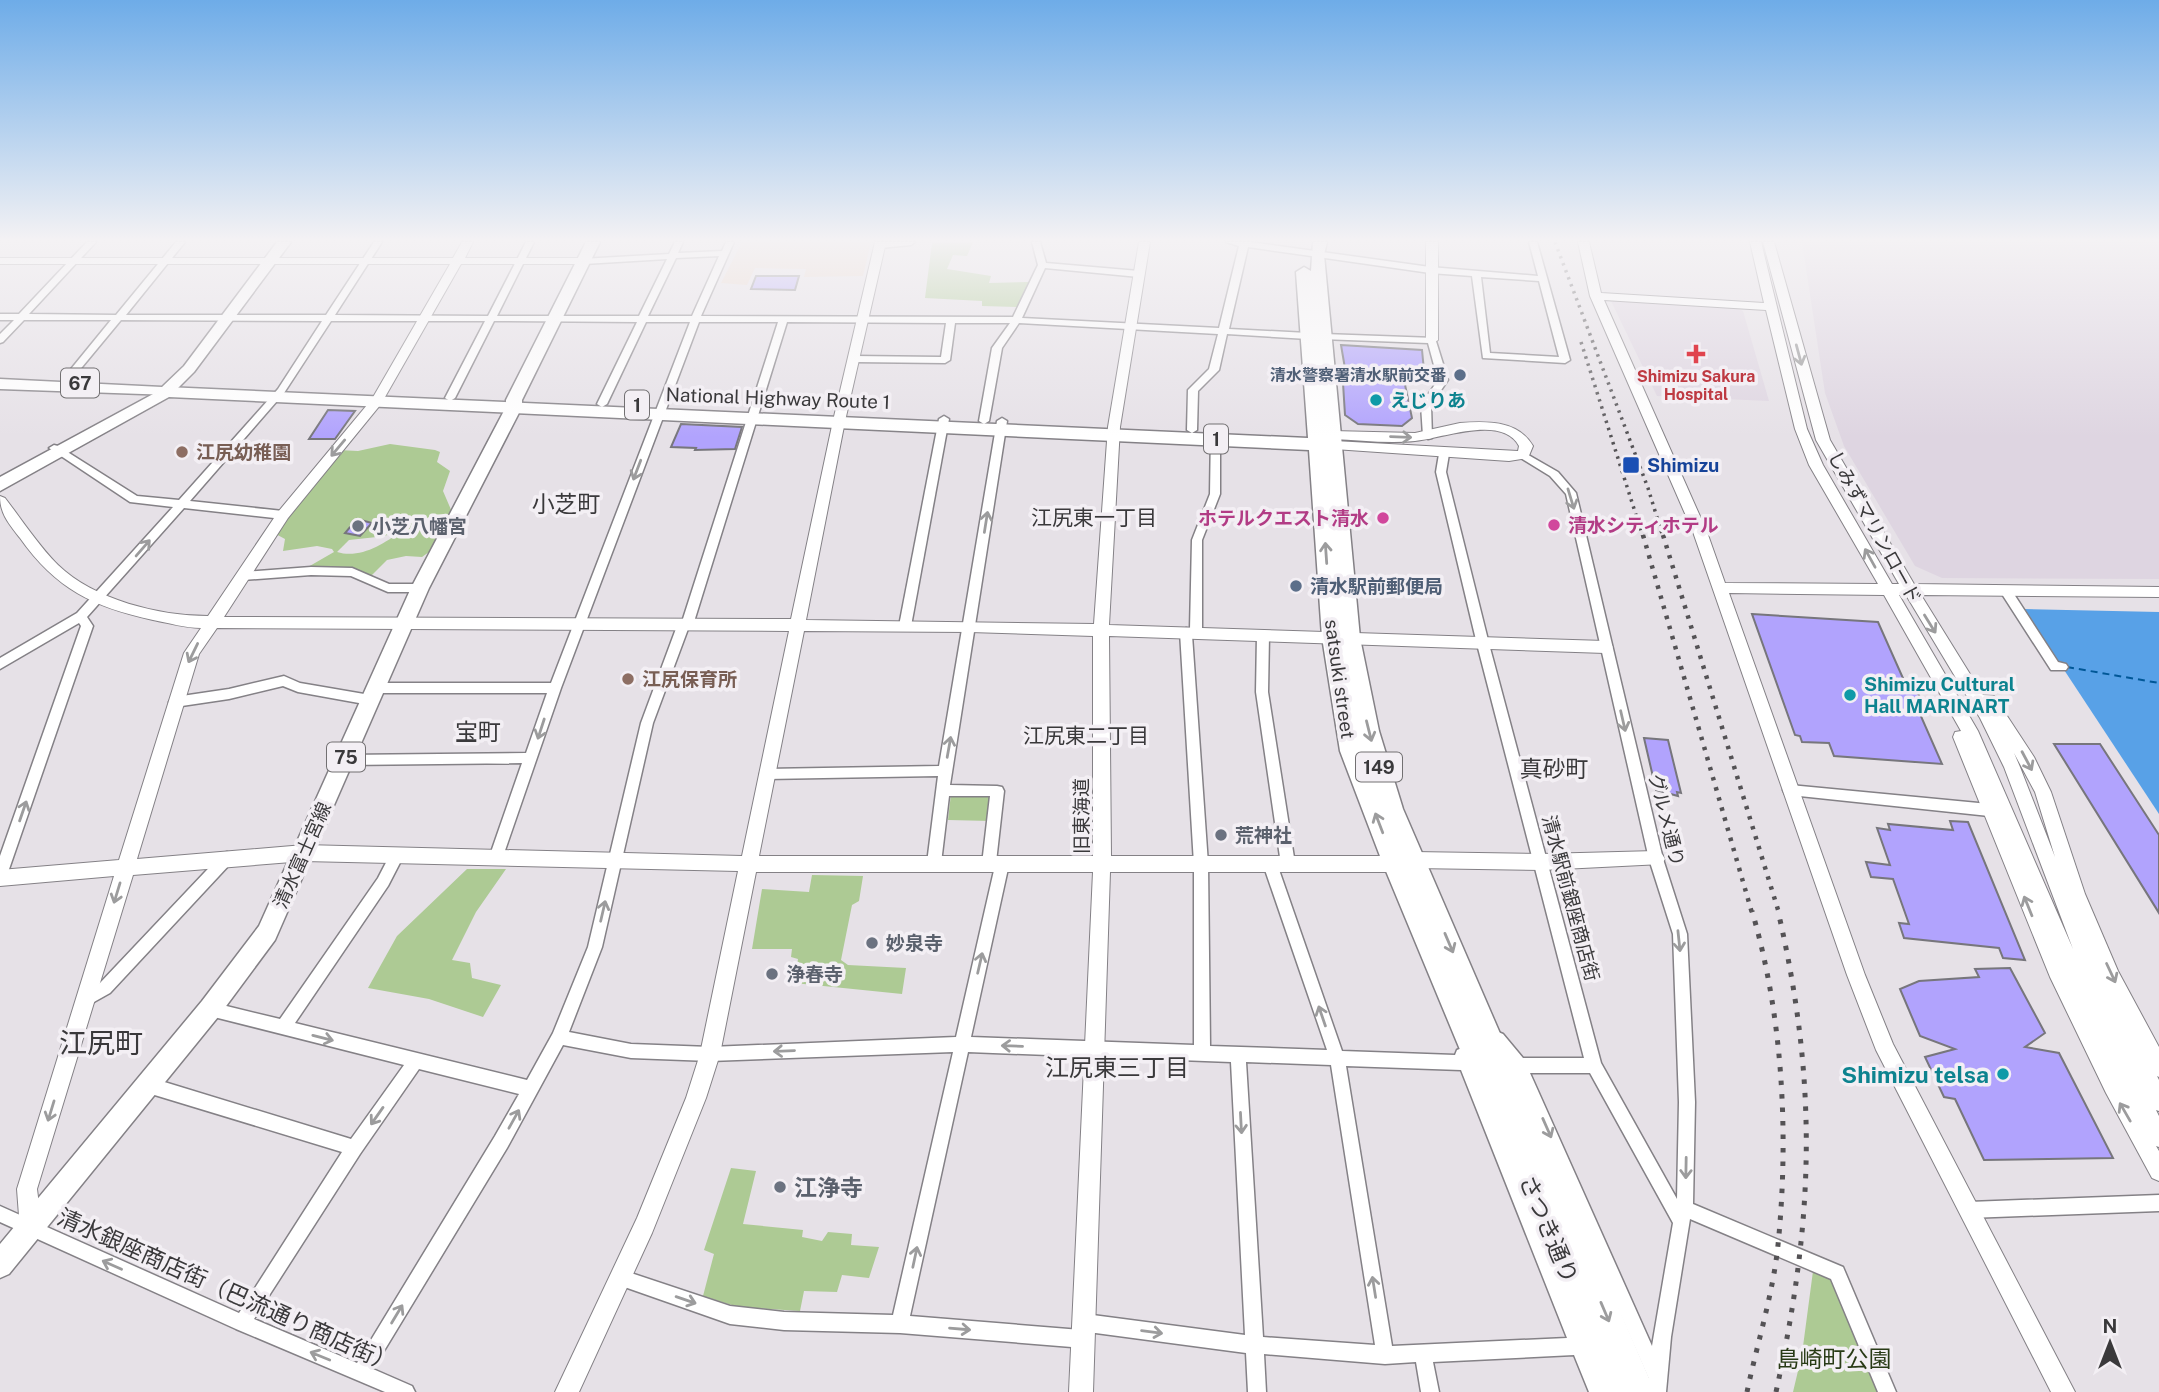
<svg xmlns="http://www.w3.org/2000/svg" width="2159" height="1392" font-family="'Public Sans','Noto Sans JP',sans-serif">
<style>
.built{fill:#ded5e1}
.education{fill:#ead5c7}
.green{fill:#adca94;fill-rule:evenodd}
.water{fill:#58a1e7}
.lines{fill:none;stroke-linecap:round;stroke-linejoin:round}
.ferry{stroke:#005797;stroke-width:2;stroke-dasharray:7 5;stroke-linecap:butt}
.building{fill:#b1a3fd;stroke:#77767c;stroke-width:2}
.street-casing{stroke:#848186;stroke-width:3}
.secondary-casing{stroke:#848186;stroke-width:2}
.primary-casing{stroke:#848186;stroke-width:3}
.highway-casing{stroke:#848186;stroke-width:3}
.street{fill:#fff;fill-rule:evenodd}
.secondary{fill:#fff;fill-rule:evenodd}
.primary{fill:#fff;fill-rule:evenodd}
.highway{fill:#fff;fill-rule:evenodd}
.rail-far2{stroke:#545255;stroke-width:3.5;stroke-dasharray:2.5 5;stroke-linecap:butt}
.rail-far1{stroke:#545255;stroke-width:4.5;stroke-dasharray:3.5 7;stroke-linecap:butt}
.rail{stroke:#545255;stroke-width:5;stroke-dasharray:4.5 9;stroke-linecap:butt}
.oneway{stroke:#9c9c9d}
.health-dot{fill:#e0444e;stroke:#f3eff4;stroke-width:2.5}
.service-dot{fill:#5c6f8a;stroke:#f3eff4;stroke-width:2.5}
.culture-dot{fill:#0f9aa8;stroke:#f3eff4;stroke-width:2.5}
.education-dot{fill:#8d6e63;stroke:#f3eff4;stroke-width:2.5}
.transit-dot{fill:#1a4fb4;stroke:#f3eff4;stroke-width:2.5}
.hotel-dot{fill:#d1479c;stroke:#f3eff4;stroke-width:2.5}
.worship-dot{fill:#6b7280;stroke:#f3eff4;stroke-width:2.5}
.labels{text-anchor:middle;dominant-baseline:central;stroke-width:7;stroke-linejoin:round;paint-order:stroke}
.far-service-label{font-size:16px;font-weight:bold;fill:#4e5e75;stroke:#f3eff4;text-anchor:end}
.far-health-label{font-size:16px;font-weight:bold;fill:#be3a42;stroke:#f3eff4}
.shield{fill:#f3eff4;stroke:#727072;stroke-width:2}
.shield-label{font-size:18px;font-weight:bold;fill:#3a393b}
.street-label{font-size:19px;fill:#3a393b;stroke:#f3eff4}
.culture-label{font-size:19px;font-weight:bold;fill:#0d838f;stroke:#f3eff4;text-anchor:start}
.education-label{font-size:19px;font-weight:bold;fill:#785e54;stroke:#f3eff4;text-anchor:start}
.transit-label{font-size:19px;font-weight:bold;fill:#164399;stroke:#f3eff4;text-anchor:start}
.hotel-label{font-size:19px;font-weight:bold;fill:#b23c85;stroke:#f3eff4;text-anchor:end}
.worship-label{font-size:19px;font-weight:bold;fill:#5b616d;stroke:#f3eff4;text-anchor:start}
.service-label{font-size:19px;font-weight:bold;fill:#4e5e75;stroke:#f3eff4;text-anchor:start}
.neighbourhood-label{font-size:21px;fill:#3a393b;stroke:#f3eff4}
.quarter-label{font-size:23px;fill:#3a393b;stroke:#f3eff4}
.near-culture-label{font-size:23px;font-weight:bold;fill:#0d838f;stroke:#f3eff4;text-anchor:end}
.near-worship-label{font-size:23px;font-weight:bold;fill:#5b616d;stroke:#f3eff4;text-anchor:start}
.near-street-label{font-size:23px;fill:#3a393b;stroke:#f3eff4}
.near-park-label{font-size:23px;fill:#293b16;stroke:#f3eff4}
.near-neighbourhood-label{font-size:24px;fill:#3a393b;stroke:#f3eff4}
.near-quarter-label{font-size:28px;fill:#3a393b;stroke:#f3eff4}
</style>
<rect width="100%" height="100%" fill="#e6e1e7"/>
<g class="built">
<polygon points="1802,242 2159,242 2159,579 1942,578 1915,566 1844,446 1825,393"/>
<polygon points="1616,299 1734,307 1743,311 1769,401 1657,396 1611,301"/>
</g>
<polygon class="education" points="742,242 871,242 863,276 804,277 806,269 755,268 747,285 721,283"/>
<g class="green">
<polygon points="973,242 967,256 953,255 947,269 991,276 989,283 1029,282 1017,307 982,306 982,301 925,298 932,243"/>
<path d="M390,444L435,450L440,452L437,462L450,471L443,491L452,512L429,552L422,557L406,556L387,560L371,576L308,567L334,552L332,549L317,546L283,551L285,539L272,532L338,450L358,451ZM393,515L401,531C383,545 359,559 337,552L349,540L386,536L389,531L383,523Z"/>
<polygon points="951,794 993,794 992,821 948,820"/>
<polygon points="467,869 506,869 476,912 452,960 470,963 472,978 501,985 483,1017 429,999 368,988 397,936"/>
<polygon points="812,875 863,876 859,901 852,905 841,960 848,965 906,968 902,994 794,983 798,959 791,957 792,949 752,949 762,889 809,892"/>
<polygon points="731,1168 756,1171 743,1224 803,1230 802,1237 822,1241 828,1232 852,1234 851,1245 879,1247 869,1278 842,1275 837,1292 804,1291 800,1311 738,1307 703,1296 714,1254 704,1250"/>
<polygon points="1813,1271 1832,1277 1882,1392 1793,1392 1802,1354"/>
</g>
<polygon class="water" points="2024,609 2159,612 2159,814"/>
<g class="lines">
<polyline class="ferry" points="2067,667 2159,683"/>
</g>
<g class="building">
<polygon points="756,276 799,276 795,290 751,289"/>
<polygon points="1341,345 1422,350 1425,381 1404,380 1412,418 1402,426 1358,424 1345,415 1343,383 1347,380"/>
<polygon points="328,410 355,411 335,439 309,439"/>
<polygon points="681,424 742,427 735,449 695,450 696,448 671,447"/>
<polygon points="357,519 372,523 360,536 345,533"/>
<polygon points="1752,614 1878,622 1906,685 1915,686 1923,705 1916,705 1942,764 1834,756 1829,743 1802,742 1800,736 1795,735"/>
<polygon points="1644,738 1668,740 1681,793 1677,792 1678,796 1656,790"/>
<polygon points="2054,744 2100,744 2159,835 2159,913"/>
<polygon points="1950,821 1968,822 2025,960 2003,958 1999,948 1904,938 1899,923 1909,924 1893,879 1871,877 1866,862 1890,865 1877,828 1890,830 1888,824 1953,830"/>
<polygon points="2010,968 2045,1033 2025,1047 2059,1053 2113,1158 1984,1160 1955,1099 1944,1097 1925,1057 1955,1049 1920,1036 1900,989 1919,981 1979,977 1975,969"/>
</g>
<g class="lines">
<g class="street-casing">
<g id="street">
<path d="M87,242H96L29,314L116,315L176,242H185L126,315H326L374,242H382L335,315L488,316L526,242H534L497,316H639L667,259L584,264L580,261L581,259L669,254L675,242H683L678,253L722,251L726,242H734L701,316L1013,317L1038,265L1032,242H1040L1046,263L1139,271L1143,274L1139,277L1045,268L1022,318L1219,328L1239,246L1226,242H1250L1430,267L1538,276L1529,242H1537L1570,360L1565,363L1483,358L1472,276L1430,273L1248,247L1229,329L1308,333L1313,336L1308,339L1227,334L1219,370L1198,391L1197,430L1192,433L1187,430L1188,390L1209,369L1218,334L1019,323L1002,348L989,421L984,424L979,421L992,348L1010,323H955L950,360L945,363L854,362L849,359L854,356L941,357L946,323L787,322L693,625L688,629L653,723L602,947L569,1032L631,1044L710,1047L956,1037L995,866L989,870L984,868L982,864L990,796H949L941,863L939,867L934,869L929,867L927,863L938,776L766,779L761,778L760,774L761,770L766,769L939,766L997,421L1002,418L1007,421L950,785L997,786L1002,787L1004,791L996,862L1002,858L1007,860L1009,864L971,1037L1194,1045V864L1180,632L1186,628L1190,629L1192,540L1210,494L1211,431L1212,429H1220V494L1202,540V632L1200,635H1192L1208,864L1210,1046L1327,1050L1263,864L1265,860L1270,858L1275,860L1277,864L1342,1051L1455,1055L1457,1050L1462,1048L1467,1050L1607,1392H1589L1574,1355L1433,1362L1439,1392H1421L1416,1362L1385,1364L1264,1354L1266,1392H1248L1246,1353L1088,1332L1093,1339L1090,1345L1084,1348L900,1333L784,1330L730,1324L616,1284L614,1278L616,1272L622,1270L730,1306L784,1312L893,1315L953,1052L710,1061L631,1058L563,1045L507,1148L373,1369L412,1386L415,1392H385L236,1329L0,1222V1206L239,1313L342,1152L148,1093L143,1090L140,1085L143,1080L148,1077L351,1139L404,1065L210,1016L205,1014L203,1009L205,1004L210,1002L280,1019L378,878L392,851L397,849L402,851L404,855L388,886L295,1023L527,1080L553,1033L588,947L641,723L677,626L682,622L778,322H699L561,688L501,862L496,864L491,862L489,858L522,763L345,765L340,764L339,760L340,756L345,755L526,753L547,693H376L372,691L370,688L372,685L376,683H551L690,322H646L607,404L602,407L597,404L637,322L494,321L455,398L450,401L445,398L485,321H331L284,393L190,501L283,511L288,515L283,519L184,508L87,617L93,626L7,875L5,879L0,881V856L81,626L79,623L0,669V658L77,613L173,507L130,502L49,448L54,445L58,446L137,496L179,500L278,389L322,321L121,320L68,384H62V380L111,320H24L3,342L0,343V334L14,320H0V314H19ZM719,256L692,316H648L676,258ZM1481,277L1539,281L1559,357L1490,353ZM968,1052L1231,1062L1245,1335L1085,1314L1079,1317L1076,1323L1081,1330L910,1316ZM1246,1062L1331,1065L1375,1345L1263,1337ZM1346,1066L1461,1070L1567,1338L1392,1346ZM419,1069L519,1094L495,1136L357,1363L254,1319L360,1154Z"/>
<polygon points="882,242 915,242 911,245 880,248 876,245"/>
<polygon points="1324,334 1435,338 1448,380 1431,405 1432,438 1428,439 1423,436 1421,405 1438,380 1428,343 1321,339 1321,335"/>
<polygon points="944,416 949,419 911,626 905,630 899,626 939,419"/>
<path d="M1444,451L1449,454L1446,472L1489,644L1601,1063L1677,1199L1679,1102L1673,934L1649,859L1566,494L1550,476L1519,457L1518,455L1523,452L1558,472L1576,493L1663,859L1687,934L1695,1102L1693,1204L1843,1267L1896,1392H1878L1831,1279L1690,1219L1671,1337L1666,1392H1648L1649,1379L1514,1071L1490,1039L1493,1034L1498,1032L1503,1034L1523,1058H1584L1477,644L1436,472L1439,454ZM1530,1073H1590L1673,1223L1652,1346Z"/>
<polygon points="311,567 352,568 389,584 420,584 426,588 420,592 388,592 351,576 311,575 242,580 236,576 242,572"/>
<polygon points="2006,587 2010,588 2058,662 2066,664 2068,667 2066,670 2051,670 2000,591"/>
<polygon points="1263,631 1269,635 1268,692 1295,864 1293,868 1288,870 1283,868 1281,864 1256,692 1257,635"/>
<polygon points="284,676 300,683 370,695 374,697 376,700 374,703 370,705 298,692 283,686 229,699 175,707 171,705 169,702 171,699 175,697 229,689"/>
<polygon points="1790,785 1989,804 1994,806 1996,810 1994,814 1989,816 1790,795 1785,794 1783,790 1785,786"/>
<polygon points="227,852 232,854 234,858 232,862 110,993 85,1007 80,1005 78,1000 80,995 100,983 222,854"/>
<polygon points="2159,1195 2159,1211 1969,1218 1963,1216 1961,1210 1963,1204 1969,1202"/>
</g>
</g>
<g class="secondary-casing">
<g id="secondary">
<path d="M462,242H473L465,258H584L590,261L584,264H461L381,404L288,518L224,617L791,619L833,421L875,242H886L845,421L806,620L1094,624L1108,427L1139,242H1150L1120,427L1109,625L1605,641L1613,647L1605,653L1109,636L1111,856H1395L1414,852L1542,854L1656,851L1662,854L1665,859L1662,864L1542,870L1414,868L1395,872H1110L1093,1392H1069L1093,872H756L720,1054L706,1098L652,1233L579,1392H555L637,1218L686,1098L700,1054L738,871L304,861L133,875L37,1189L42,1229L39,1237L31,1240L23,1237L20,1229L17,1189L114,876L0,886V870L119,860L184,653L201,628C185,628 169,623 153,620C93,607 56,589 20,538C9,524 0,514 0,496L5,498C22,520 38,545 58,565C94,600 160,616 208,616L278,512L372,399L450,264H0V258H453ZM217,628L789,631L742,856L304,845L137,859L199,654ZM804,631L970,632L1093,636V856H759Z"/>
<polygon points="1426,242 1438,242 1438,340 1432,344 1426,340"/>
<path d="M1578,242H1589L1601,293L1764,303L1750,242H1761L1807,429L1823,465L1892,584H1899L1816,440L1763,242H1774L1830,440L1914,584L2159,587V597L1921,595L1983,695L1994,696L2034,757L2051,792L2085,894L2118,971L2159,1047V1077L2157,1076L2159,1080V1111L2156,1110L2159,1116V1147L2156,1146L2159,1151V1181L2152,1178L2106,1093L2050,977L1953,737L1955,732L1961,731L1884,595L1729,593L1865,975L1893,1044L2075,1392H2051L1876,1050L1847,975L1693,532L1590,296ZM1604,300L1766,310L1795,429L1809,465L1878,584L1725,583L1707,532ZM1899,595H1906L1980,718L2004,767L2073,949L1978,731ZM2014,753L2035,792L2055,857L2020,767Z"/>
<path d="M1460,423C1486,421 1518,420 1533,446L1528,458L1509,461L1334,449L1327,445L1334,441L1518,451L1519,446C1502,414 1441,439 1415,441C1388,444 1359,440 1332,439L1325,435L1332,431L1415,433Z"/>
</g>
</g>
<g class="primary-casing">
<g id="primary">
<polygon points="277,242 291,242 194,372 171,395 0,389 0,379 162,387 184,366"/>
<polygon points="586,242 600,242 522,400 522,407 429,588 275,940 218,1017 9,1274 0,1278 0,1244 202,1001 259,926 411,588 506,407 506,400"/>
</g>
</g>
<g class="highway-casing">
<polygon id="highway" points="1313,242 1327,242 1324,255 1360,638 1379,731 1403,809 1655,1392 1602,1392 1383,864 1340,751 1322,637 1309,450 169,397 0,491 0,477 166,387 1308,438 1296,272 1304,267 1311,271"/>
</g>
<use href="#street" class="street"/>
<use href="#secondary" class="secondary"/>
<use href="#primary" class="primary"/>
<use href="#highway" class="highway"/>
<g class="rail-far2">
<polyline points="1555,242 1648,488 1663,537"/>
<polyline points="1581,342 1643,537"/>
</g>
<g class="rail-far1">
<polyline points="1643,535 1752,913"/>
<polyline points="1663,535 1779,913"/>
</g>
<g class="rail">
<path d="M1747,1392C1757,1344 1773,1294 1778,1245C1789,1135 1783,1017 1752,911"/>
<path d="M1776,1392C1814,1219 1818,1084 1778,911"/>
</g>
</g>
<defs><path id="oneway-shaft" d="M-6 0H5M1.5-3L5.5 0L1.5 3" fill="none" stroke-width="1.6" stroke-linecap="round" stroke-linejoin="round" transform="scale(1.75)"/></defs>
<g class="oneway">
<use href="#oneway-shaft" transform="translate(1799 355) rotate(75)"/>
<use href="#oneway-shaft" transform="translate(1401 437) rotate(2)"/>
<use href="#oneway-shaft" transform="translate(338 448) rotate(130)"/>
<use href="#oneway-shaft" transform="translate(637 470) rotate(111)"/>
<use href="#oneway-shaft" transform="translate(1571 499) rotate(73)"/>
<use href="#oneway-shaft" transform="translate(986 522) rotate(-81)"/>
<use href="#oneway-shaft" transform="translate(143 548) rotate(-49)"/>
<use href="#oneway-shaft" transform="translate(1326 553) rotate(-94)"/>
<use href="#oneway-shaft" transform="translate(1870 558) rotate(-119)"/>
<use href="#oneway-shaft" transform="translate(1930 624) rotate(58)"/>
<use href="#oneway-shaft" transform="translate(193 653) rotate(116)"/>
<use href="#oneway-shaft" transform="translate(1623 721) rotate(77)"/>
<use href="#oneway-shaft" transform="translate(541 729) rotate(108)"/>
<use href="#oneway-shaft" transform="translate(1369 731) rotate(76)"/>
<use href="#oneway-shaft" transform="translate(949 747) rotate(-80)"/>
<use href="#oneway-shaft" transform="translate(2027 761) rotate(62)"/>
<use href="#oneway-shaft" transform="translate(23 811) rotate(-71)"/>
<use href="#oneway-shaft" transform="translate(1379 823) rotate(-111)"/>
<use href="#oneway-shaft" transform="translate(117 893) rotate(107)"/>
<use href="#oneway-shaft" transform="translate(2028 906) rotate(-112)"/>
<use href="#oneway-shaft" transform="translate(603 911) rotate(-77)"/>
<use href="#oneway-shaft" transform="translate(1679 941) rotate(84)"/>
<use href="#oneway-shaft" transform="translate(1449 943) rotate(67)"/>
<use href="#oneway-shaft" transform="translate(980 963) rotate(-77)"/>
<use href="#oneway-shaft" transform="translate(2111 973) rotate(65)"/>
<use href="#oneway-shaft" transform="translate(1322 1016) rotate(-109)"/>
<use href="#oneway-shaft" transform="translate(323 1038) rotate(14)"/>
<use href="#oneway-shaft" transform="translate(1012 1046) rotate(-178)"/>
<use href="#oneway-shaft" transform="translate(784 1051) rotate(178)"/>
<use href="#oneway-shaft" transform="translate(51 1111) rotate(107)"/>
<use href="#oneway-shaft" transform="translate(2125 1112) rotate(-120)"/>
<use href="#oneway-shaft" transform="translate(377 1116) rotate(125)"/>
<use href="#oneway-shaft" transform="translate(514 1119) rotate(-61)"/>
<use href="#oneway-shaft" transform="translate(1241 1123) rotate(87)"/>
<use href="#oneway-shaft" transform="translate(1547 1128) rotate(66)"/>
<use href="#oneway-shaft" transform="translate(1686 1168) rotate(91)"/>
<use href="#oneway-shaft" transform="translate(915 1257) rotate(-78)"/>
<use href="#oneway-shaft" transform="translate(112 1265) rotate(-156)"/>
<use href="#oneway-shaft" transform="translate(1374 1287) rotate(-99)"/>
<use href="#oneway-shaft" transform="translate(686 1300) rotate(19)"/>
<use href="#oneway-shaft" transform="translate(1605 1312) rotate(67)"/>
<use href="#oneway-shaft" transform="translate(397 1314) rotate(-59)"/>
<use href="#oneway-shaft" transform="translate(960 1329) rotate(5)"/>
<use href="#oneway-shaft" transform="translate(1152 1332) rotate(7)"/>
<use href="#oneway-shaft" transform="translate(320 1356) rotate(-158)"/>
</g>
<linearGradient id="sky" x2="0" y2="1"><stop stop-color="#6eace8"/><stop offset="0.55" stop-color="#f4f2f4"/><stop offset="1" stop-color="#f4f2f4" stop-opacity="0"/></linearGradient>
<rect width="2159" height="437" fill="url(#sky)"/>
<path class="health-dot" d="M1692.5 343.5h7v7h7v7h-7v7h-7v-7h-7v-7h7z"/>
<g class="service-dot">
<circle cx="1460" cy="375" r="7"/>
<circle cx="1296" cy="586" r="7"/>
</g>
<g class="culture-dot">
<circle cx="1376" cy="400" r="7"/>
<circle cx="1850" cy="695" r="7"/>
<circle cx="2003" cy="1074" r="7"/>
</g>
<g class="education-dot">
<circle cx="182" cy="452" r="7"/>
<circle cx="628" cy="679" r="7"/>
</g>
<rect class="transit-dot" x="1622" y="456" width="18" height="18" rx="3.5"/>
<g class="hotel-dot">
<circle cx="1383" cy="518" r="7"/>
<circle cx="1554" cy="525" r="7"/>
</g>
<g class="worship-dot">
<circle cx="358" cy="526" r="7"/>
<circle cx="1221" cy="835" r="7"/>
<circle cx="872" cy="943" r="7"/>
<circle cx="772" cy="974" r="7"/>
<circle cx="780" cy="1187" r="7"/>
</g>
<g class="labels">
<g class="far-service-label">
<text x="1446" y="375">清水警察署清水駅前交番</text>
</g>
<g class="far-health-label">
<text x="1696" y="376">Shimizu Sakura<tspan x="1696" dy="18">Hospital</tspan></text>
</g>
<g class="shield">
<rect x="61" y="368.5" width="38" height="29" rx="5"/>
<rect x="625" y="390.5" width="24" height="29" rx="5"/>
<rect x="1204" y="424.5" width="24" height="29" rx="5"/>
<rect x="327" y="742.5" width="38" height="29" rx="5"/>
<rect x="1356" y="752.5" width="46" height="29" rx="5"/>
</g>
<g class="shield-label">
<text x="80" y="383">67</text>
<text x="637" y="405">1</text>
<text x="1216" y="439">1</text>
<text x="346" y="757">75</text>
<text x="1379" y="767">149</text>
</g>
<g class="street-label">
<text transform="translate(778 398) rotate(2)">National Highway Route 1</text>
<text transform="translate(1875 527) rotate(61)">しみずマリンロード</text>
<text transform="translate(1340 679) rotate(82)">satsuki street</text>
<text transform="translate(1081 816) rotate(-90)">旧東海道</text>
<text transform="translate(1667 820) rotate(76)">グルメ通り</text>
<text transform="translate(302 855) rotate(-66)">清水富士宮線</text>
<text transform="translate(1571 898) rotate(75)">清水駅前銀座商店街</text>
</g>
<g class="culture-label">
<text x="1390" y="400">えじりあ</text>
<text x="1864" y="684">Shimizu Cultural<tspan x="1864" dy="22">Hall MARINART</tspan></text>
</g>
<g class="education-label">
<text x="196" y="452">江尻幼稚園</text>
<text x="642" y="679">江尻保育所</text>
</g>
<g class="transit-label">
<text x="1647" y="465">Shimizu</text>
</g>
<g class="hotel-label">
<text x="1369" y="518">ホテルクエスト清水</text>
<text x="1568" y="525" text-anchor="start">清水シティホテル</text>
</g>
<g class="worship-label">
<text x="372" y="526">小芝八幡宮</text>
<text x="1235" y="835">荒神社</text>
<text x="886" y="943">妙泉寺</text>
<text x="786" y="974">浄春寺</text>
</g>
<g class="service-label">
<text x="1310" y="586">清水駅前郵便局</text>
</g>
<g class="neighbourhood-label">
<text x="1094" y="517">江尻東一丁目</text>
<text x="1086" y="735">江尻東二丁目</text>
</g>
<g class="quarter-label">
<text x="566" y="503">小芝町</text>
<text x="478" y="731">宝町</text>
<text x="1554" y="768">真砂町</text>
</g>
<g class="near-culture-label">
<text x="1989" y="1074">Shimizu telsa</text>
</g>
<g class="near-worship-label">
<text x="794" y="1187">江浄寺</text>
</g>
<g class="near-street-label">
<text transform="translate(1549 1229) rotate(67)">さつき通り</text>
<text transform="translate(227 1290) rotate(24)">清水銀座商店街（巴流通り商店街）</text>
</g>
<g class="near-park-label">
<text x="1834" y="1358">島崎町公園</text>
</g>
<g class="near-neighbourhood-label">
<text x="1117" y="1067">江尻東三丁目</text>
</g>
<g class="near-quarter-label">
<text x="101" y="1042">江尻町</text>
</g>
</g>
<g transform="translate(2110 1343)" stroke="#f3eff4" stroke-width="5" paint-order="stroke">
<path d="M0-5L12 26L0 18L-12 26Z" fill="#3a393b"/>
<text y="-10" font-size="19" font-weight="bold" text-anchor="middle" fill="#3a393b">N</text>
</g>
</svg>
